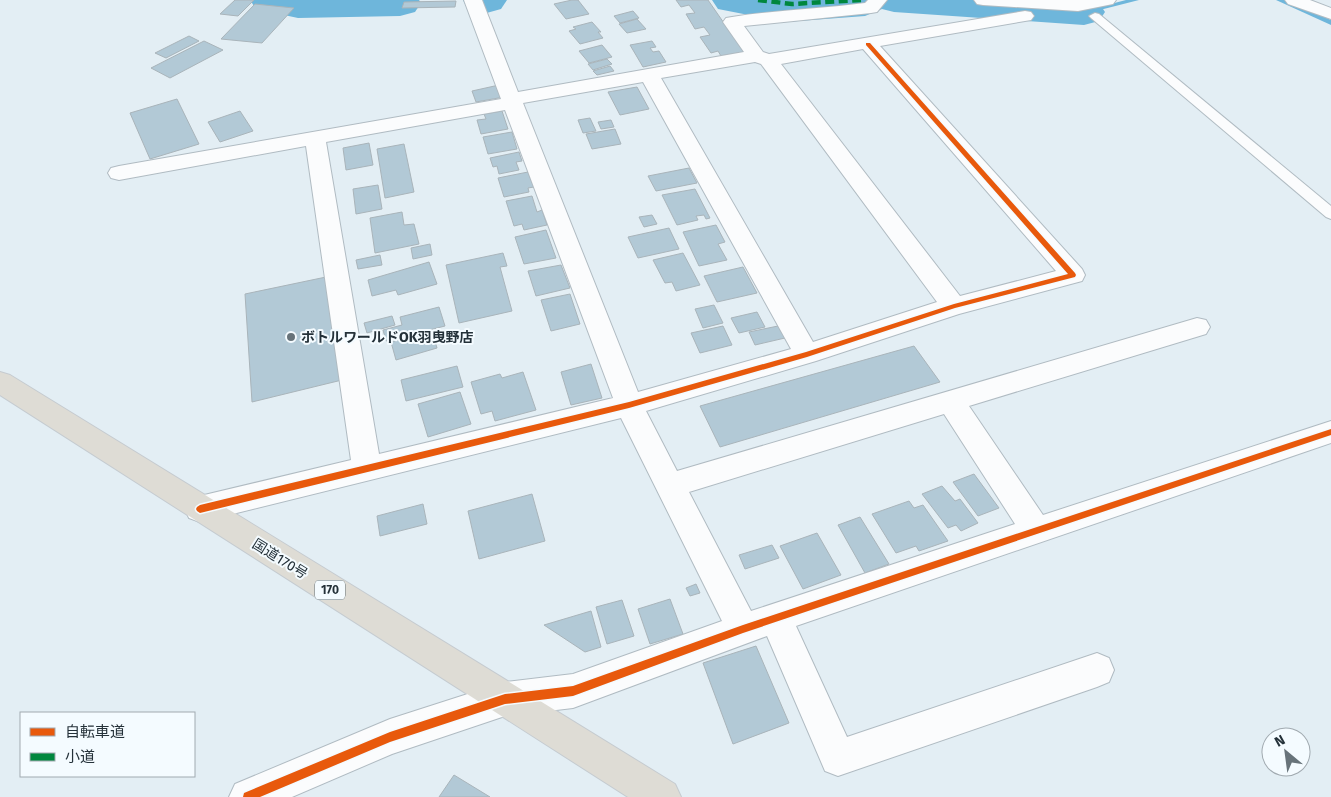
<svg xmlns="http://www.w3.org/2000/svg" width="1331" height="797" font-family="'Fira Sans','Noto Sans JP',sans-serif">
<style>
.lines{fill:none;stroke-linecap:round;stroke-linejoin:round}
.stream{fill:#6eb6db;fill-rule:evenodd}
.river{fill:#6eb6db;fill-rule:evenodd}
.building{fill:#b2c9d6;stroke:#a9b4ba}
.service-casing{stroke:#b0bbc2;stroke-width:2}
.minor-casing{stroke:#b0bbc2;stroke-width:2}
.trunk-casing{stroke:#c5cbd0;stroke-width:2}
.service{fill:#fbfcfd;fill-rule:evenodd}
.minor{fill:#fbfcfd;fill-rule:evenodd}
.trunk{fill:#dedcd5;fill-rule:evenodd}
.quiet{stroke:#00873e;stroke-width:4.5;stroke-dasharray:9 4.5;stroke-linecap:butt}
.cycleway-casing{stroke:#f4fbff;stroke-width:3}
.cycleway{fill:#e8590c;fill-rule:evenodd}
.poi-dot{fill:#67737a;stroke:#f4fbff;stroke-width:2}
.labels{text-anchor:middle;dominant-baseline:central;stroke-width:4;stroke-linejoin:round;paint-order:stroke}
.shield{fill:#f4fbff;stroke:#626e74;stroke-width:1}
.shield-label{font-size:12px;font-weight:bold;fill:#243139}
.poi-label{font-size:14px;font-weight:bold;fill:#243139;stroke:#f4fbff;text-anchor:start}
.street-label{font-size:14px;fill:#243139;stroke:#f4fbff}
</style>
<rect width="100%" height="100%" fill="#e3eef4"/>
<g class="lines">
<g class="stream">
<polygon points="1126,0 1139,0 1084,14 1080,12"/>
<polygon points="1276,0 1286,0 1331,20 1331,25"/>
</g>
<g class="river">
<polygon points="250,0 419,0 421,3 415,12 400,16 298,18 256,9"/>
<polygon points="463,0 507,0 501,9 483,14 468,10"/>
<polygon points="712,0 1087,0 1099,3 1105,12 1099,21 1084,25 894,12 882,9 865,16 785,22 718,9"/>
</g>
</g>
<g class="building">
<polygon points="235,0 254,0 238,16 220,14"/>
<polygon points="572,0 578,0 589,14 566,19 554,4"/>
<polygon points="676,0 708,0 744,52 721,56 718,51 711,53 700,37 710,35 704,27 695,29 686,14 695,13 689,5 681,7"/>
<polygon points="456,1 455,7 402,8 404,2"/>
<polygon points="255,4 294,8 262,43 221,39"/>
<polygon points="633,11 639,18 620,23 614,16"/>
<polygon points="637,19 646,29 627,33 619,24"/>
<polygon points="592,22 601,32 598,32 603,38 580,44 569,31 576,29 573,27"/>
<polygon points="189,36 199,41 166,58 155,53"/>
<polygon points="204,41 223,50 170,78 151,68"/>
<polygon points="652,41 656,47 650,48 653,52 659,51 666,62 643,67 630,45"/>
<polygon points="602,45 612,57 589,63 579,51"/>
<polygon points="607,59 612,64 593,70 588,64"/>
<polygon points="610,66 614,71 597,75 593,71"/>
<polygon points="499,85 504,97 476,102 472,91"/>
<polygon points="637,87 649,109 620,115 608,92"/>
<polygon points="177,99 199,144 150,159 130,113"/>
<polygon points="240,111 253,131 220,142 208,122"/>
<polygon points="502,111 508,129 481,134 477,120 486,119 484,114"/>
<polygon points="590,118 596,131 583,133 578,120"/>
<polygon points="611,120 614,127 601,129 598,122"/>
<polygon points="615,129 621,144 592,149 586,134"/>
<polygon points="512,132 517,149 488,154 483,137"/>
<polygon points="369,143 373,165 346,170 343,148"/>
<polygon points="404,144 414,192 385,198 377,149"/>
<polygon points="519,152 522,161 516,162 519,170 499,174 497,166 493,167 490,158"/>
<polygon points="689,168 697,183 656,191 648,176"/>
<polygon points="528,172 534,187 528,188 529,192 504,197 498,178"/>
<polygon points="378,185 382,209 356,214 353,189"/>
<polygon points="695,189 710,218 706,219 704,215 696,216 698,220 677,225 662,195"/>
<polygon points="532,196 537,212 542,210 547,225 524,230 522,224 514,226 506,201"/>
<polygon points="402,212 404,225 414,224 419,244 375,253 370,218"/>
<polygon points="652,215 657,224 644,227 639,217"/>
<polygon points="716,225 725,242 718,244 727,260 699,266 683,232"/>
<polygon points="669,228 679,249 638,258 628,237"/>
<polygon points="546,230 556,258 524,264 515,237"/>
<polygon points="430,244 432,255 413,259 411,248"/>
<polygon points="503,253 507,266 500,267 512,311 459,323 446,265"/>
<polygon points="683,253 700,285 676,291 672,282 665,283 653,260"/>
<polygon points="380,255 382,265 358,269 356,260"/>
<polygon points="429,262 437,284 398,295 396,290 372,296 368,280"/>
<polygon points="561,265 570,288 536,296 528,271"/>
<polygon points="743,267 757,293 717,302 704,276"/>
<polygon points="326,277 342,380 252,402 245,294"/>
<polygon points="570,294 580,324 551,331 541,300"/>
<polygon points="714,305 723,323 703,328 695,309"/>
<polygon points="439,307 445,326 386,341 383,330 402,325 400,317"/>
<polygon points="757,312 765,327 739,333 731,318"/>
<polygon points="392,316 395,325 367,333 364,323"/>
<polygon points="723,326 732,345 700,353 691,333"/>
<polygon points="778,326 785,338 755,345 749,332"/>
<polygon points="432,331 437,348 396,360 391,342"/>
<polygon points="914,346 940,382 720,447 700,406"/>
<polygon points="591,364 602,398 571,405 561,372"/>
<polygon points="457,366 463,387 406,401 401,380"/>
<polygon points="523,372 536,410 495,421 492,411 481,414 471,382 500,374 502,378"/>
<polygon points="460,392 471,424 428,437 418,404"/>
<polygon points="974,474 999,508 978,516 953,482"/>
<polygon points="942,486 955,501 960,499 978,523 961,531 956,525 948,528 922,494"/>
<polygon points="532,494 545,541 479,559 468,511"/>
<polygon points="909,501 914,508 923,505 948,541 919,551 916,546 896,553 872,514"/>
<polygon points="423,504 427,524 380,536 377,516"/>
<polygon points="860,517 889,564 865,573 838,525"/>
<polygon points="817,533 841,575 803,589 780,546"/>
<polygon points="772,545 779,558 745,569 739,555"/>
<polygon points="696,584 700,593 690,596 686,588"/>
<polygon points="670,599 683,634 650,644 638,609"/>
<polygon points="622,600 634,636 607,644 596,607"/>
<polygon points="591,611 601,647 585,652 544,625"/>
<polygon points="756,646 789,723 733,744 703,663"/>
<polygon points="454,775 490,797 439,797"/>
</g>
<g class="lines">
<g class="service-casing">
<polygon id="service" points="1095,13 1099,14 1331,206 1331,219 1326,217 1091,18 1089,16"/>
</g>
<g class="minor-casing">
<g id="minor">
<path d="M464,0H482L518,92L744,52L723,22L726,18L732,17C777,10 821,9 865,3L868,0H887L877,12L871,13L744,26L763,52L769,54L1025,11L1031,12L1034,16L1031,20L1025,21L880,46L1082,269L1085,275L1082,281L959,314L816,361L646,411L677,471L1197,318L1206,320L1210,327L1206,334L969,406L1043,515L1331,421V443L796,626L847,737L1097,653L1109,658L1114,670L1109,682L1097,687L838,776L825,771L767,636L573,708L505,716L392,754L292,797H229L235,784L390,719L505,682L573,674L722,621L621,418L200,522L189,518L185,509L189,500L200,496L351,460L306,146L119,180L111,178L108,173L111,168L119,166L501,99ZM863,49L1056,271L960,296L781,64ZM755,62L761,64L937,302L813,342L661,78ZM643,82L791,349L638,392L523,103ZM505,110L613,398L379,454L326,142ZM944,414L1015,524L751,611L689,492Z"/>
<polygon points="974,0 1116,0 1113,4 1078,11 983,5 977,4"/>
<polygon points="1285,0 1310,0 1331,8 1331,19 1288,4"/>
</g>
</g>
<g class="trunk-casing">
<polygon id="trunk" points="0,372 10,375 675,784 681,797 628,797 0,395"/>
</g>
<use href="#service" class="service"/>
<use href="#minor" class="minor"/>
<use href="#trunk" class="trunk"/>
<polyline class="quiet" points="758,0 792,4 861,0"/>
<g class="cycleway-casing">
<g id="cycleway">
<polygon points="866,43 870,43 1075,273 1076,275 1075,277 955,308 807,357 629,408 200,513 197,511 196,509 197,507 200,505 629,402 806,352 954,304 1068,274 866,45"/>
<polygon points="1331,429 1331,435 743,633 573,696 505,704 390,742 260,797 243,797 244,793 390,732 505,694 573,686 743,625"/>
</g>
</g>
<use href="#cycleway" class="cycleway"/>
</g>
<circle class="poi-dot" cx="291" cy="337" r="5"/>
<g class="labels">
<rect class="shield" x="315" y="580.5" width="30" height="19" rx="4"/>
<g class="shield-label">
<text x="330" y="590">170</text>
</g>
<g class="poi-label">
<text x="301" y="337">ボトルワールドOK羽曳野店</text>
</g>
<g class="street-label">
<text transform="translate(280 559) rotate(32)">国道170号</text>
</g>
</g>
<rect x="20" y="712" width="175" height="65" fill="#f4fbff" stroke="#a1aab0"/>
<rect x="30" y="728" width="25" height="8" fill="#e8590c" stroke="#a1aab0"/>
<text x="65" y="737" font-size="15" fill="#243139">自転車道</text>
<rect x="30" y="753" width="25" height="8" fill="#00873e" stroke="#a1aab0"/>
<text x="65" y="762" font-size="15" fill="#243139">小道</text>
<g transform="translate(1286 752) rotate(331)"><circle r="24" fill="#f4fbff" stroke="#a1aab0"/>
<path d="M0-4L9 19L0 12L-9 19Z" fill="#67737a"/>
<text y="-8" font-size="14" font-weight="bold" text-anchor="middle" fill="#243139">N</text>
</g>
</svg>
